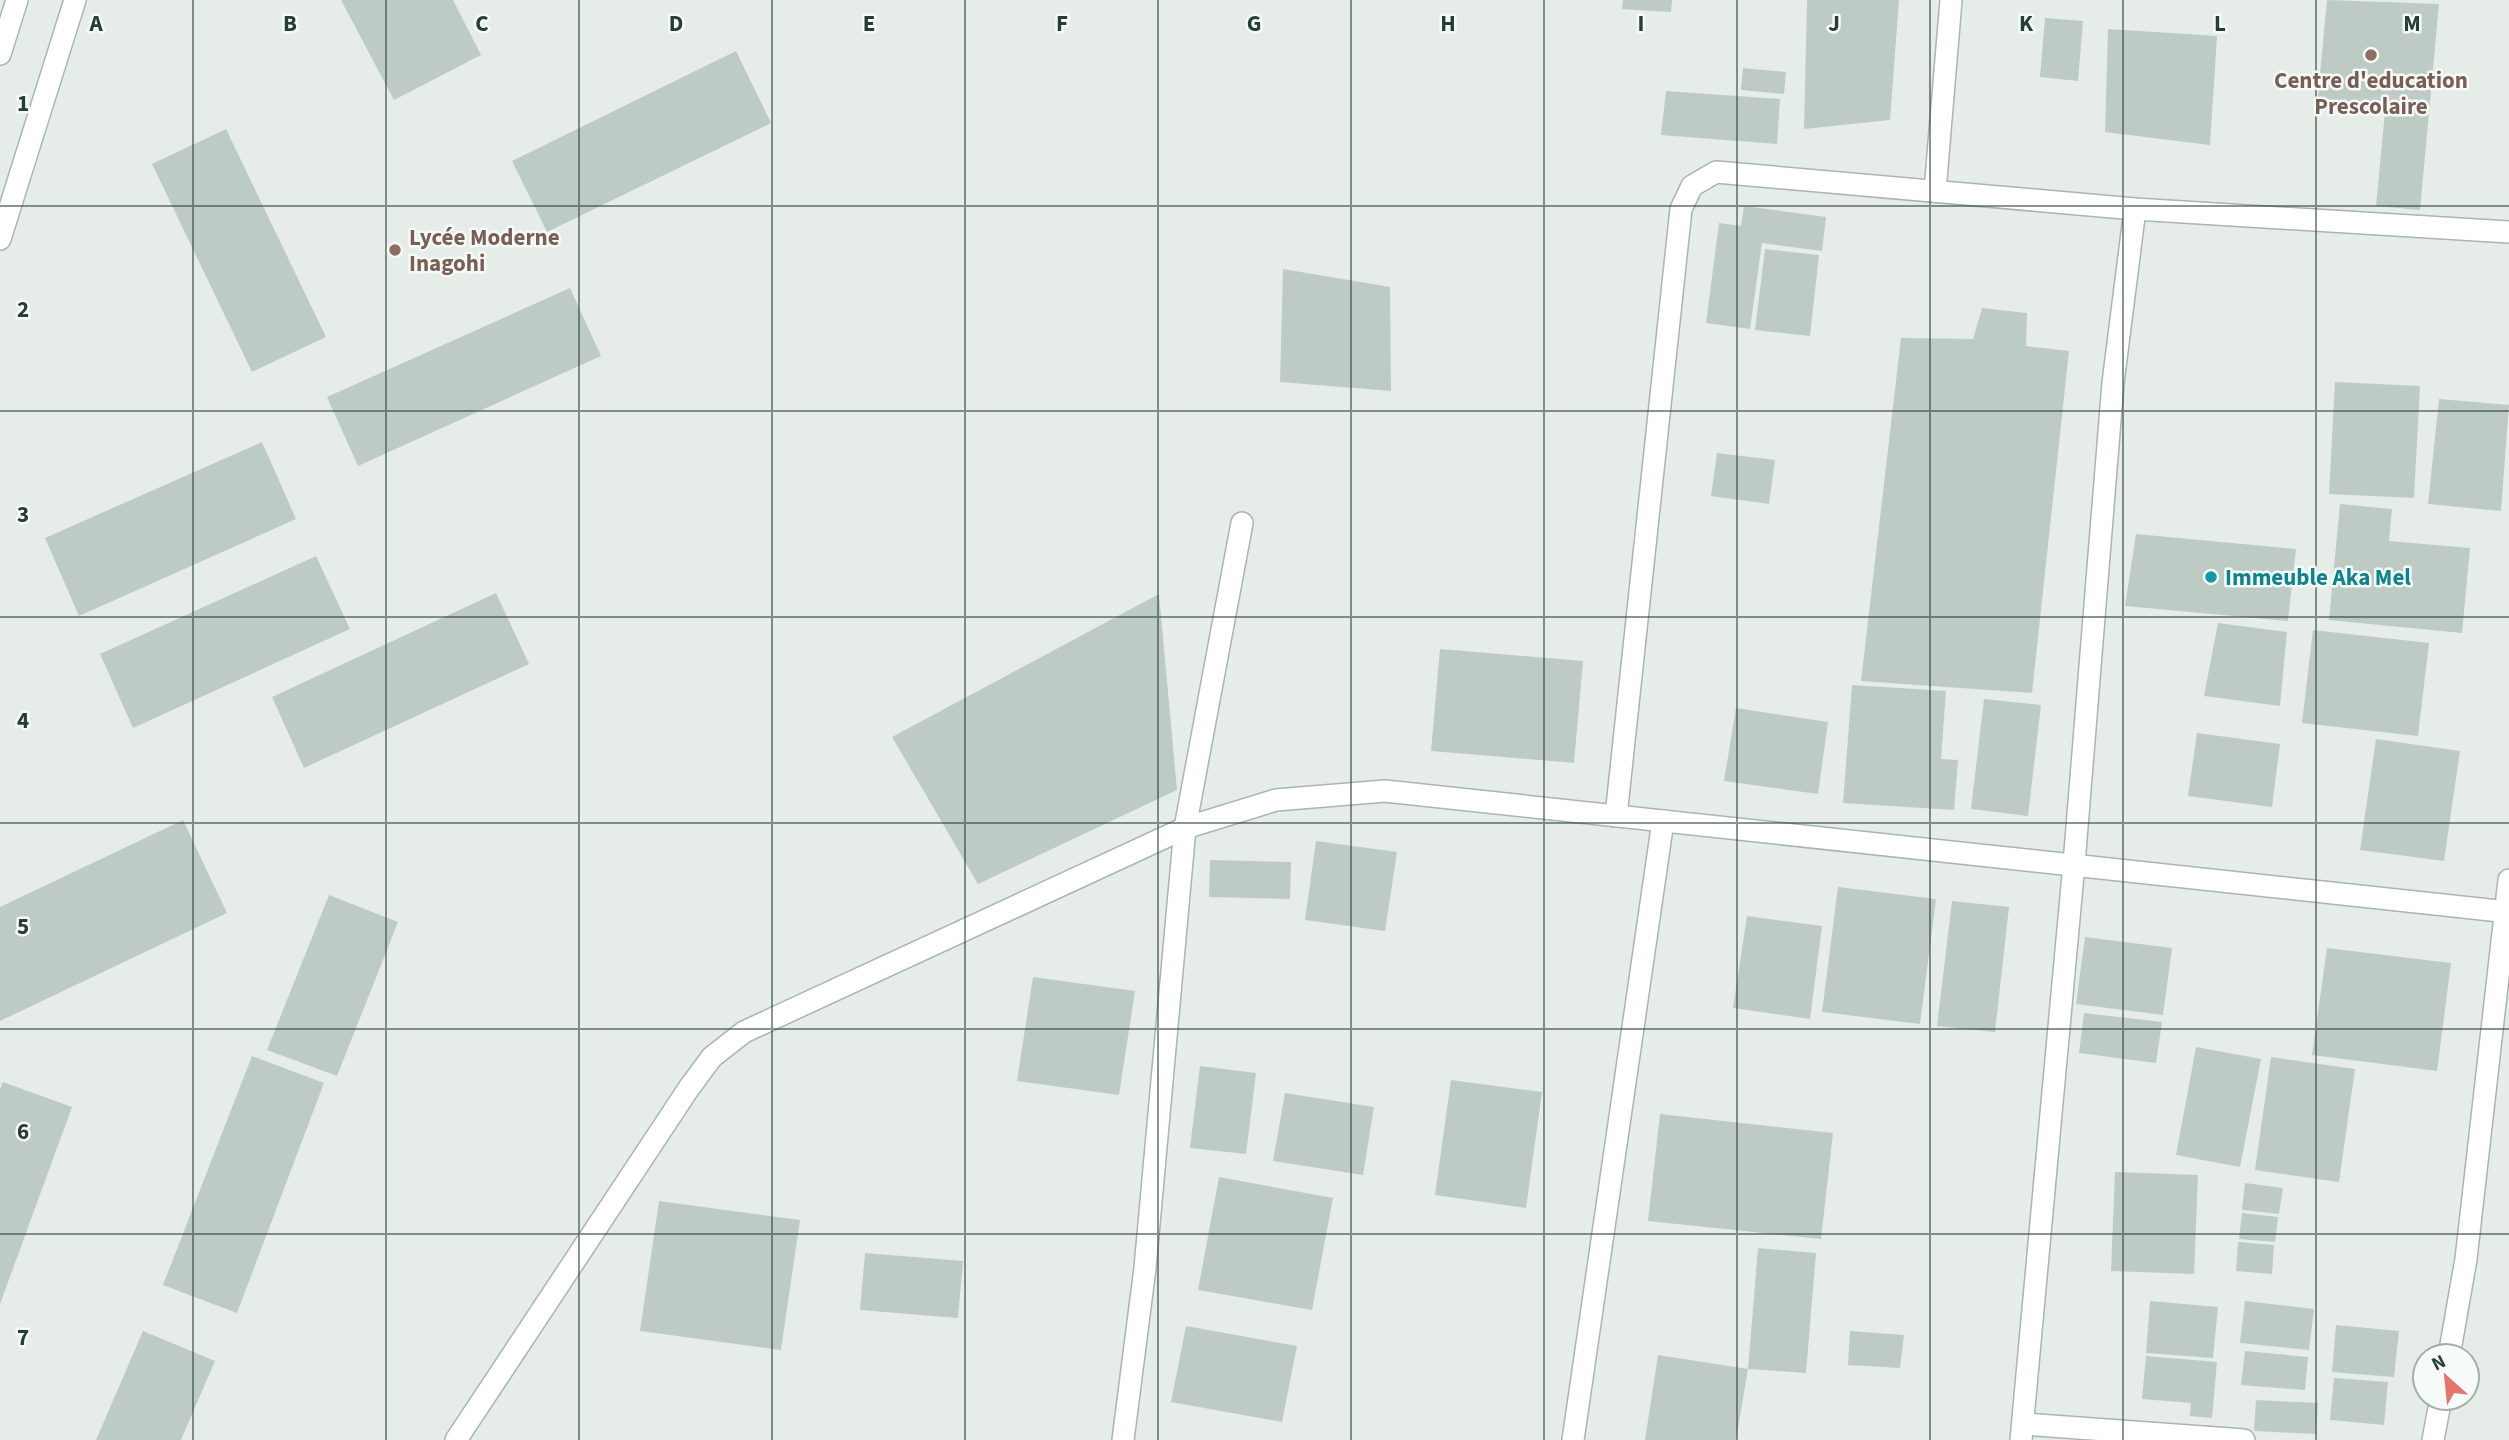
<svg xmlns="http://www.w3.org/2000/svg" width="2509" height="1440" font-family="'Source Sans 3',sans-serif">
<style>
.building{fill:#becbc4}
.lines{fill:none;stroke-linecap:round;stroke-linejoin:round}
.street-casing{stroke:#a9b5af;stroke-width:24}
.secondary-casing{stroke:#a5b8af;stroke-width:24}
.street{stroke:#fff;stroke-width:21}
.secondary{stroke:#fff;stroke-width:21}
.grid{fill:none;stroke:#263e34;stroke-width:2;stroke-opacity:0.55}
.education-dot{fill:#8d6e63;stroke:#f6faf8;stroke-width:2.5}
.culture-dot{fill:#0f9aa8;stroke:#f6faf8;stroke-width:2.5}
.labels{text-anchor:middle;dominant-baseline:central;stroke-width:5;stroke-linejoin:round;paint-order:stroke}
.education-label{font-size:23px;font-weight:bold;fill:#785e54;stroke:#f6faf8}
.culture-label{font-size:23px;font-weight:bold;fill:#0d838f;stroke:#f6faf8;text-anchor:start}
.grid-label{font-size:23px;text-anchor:middle;font-weight:bold;fill:#263e34;stroke:#f6faf8;stroke-width:5;stroke-linejoin:round;paint-order:stroke}
</style>
<rect width="100%" height="100%" fill="#e6ede9"/>
<g class="building">
<polygon points="341,0 453,0 481,55 394,100"/>
<polygon points="1623,0 1672,0 1671,12 1622,9"/>
<polygon points="1807,0 1899,0 1890,120 1804,129"/>
<polygon points="2327,0 2439,4 2420,210 2376,206 2385,112 2317,106"/>
<polygon points="2045,18 2083,21 2078,81 2040,77"/>
<polygon points="2108,29 2217,36 2210,145 2105,132"/>
<polygon points="736,51 771,123 547,232 512,161"/>
<polygon points="1743,68 1786,72 1784,94 1741,90"/>
<polygon points="1666,91 1780,99 1777,144 1661,135"/>
<polygon points="226,129 326,337 252,372 152,164"/>
<polygon points="1744,206 1826,217 1822,251 1762,243 1750,329 1706,323 1719,223 1741,226"/>
<polygon points="1765,249 1819,255 1810,336 1755,330"/>
<polygon points="1283,269 1390,287 1391,391 1280,382"/>
<polygon points="570,288 601,356 358,466 327,397"/>
<polygon points="1982,308 2027,313 2026,346 2069,351 2032,693 1861,681 1901,338 1973,339"/>
<polygon points="2335,382 2420,386 2414,498 2329,494"/>
<polygon points="2439,399 2509,405 2501,511 2428,504"/>
<polygon points="262,442 296,519 79,616 45,538"/>
<polygon points="1717,453 1775,460 1769,504 1711,496"/>
<polygon points="2340,504 2392,509 2389,541 2470,548 2462,633 2329,620"/>
<polygon points="2136,534 2296,549 2288,621 2125,606"/>
<polygon points="316,556 350,629 133,728 100,654"/>
<polygon points="496,593 529,664 304,768 272,697"/>
<polygon points="1159,594 1177,790 978,884 892,737"/>
<polygon points="2218,623 2287,632 2280,706 2204,696"/>
<polygon points="2313,630 2429,643 2418,736 2302,723"/>
<polygon points="1440,649 1583,661 1574,763 1431,751"/>
<polygon points="1852,685 1946,691 1941,759 1958,760 1954,810 1843,803"/>
<polygon points="1984,699 2041,705 2028,816 1971,809"/>
<polygon points="1736,708 1828,722 1818,794 1724,781"/>
<polygon points="2197,733 2280,744 2272,807 2188,796"/>
<polygon points="2376,739 2460,751 2444,861 2360,850"/>
<polygon points="183,820 227,913 0,1021 0,907"/>
<polygon points="1316,841 1397,852 1385,931 1305,920"/>
<polygon points="1210,860 1291,862 1290,899 1209,897"/>
<polygon points="1838,887 1936,899 1920,1024 1822,1012"/>
<polygon points="329,895 398,922 337,1076 267,1050"/>
<polygon points="1952,901 2009,907 1995,1032 1937,1026"/>
<polygon points="1747,916 1822,926 1810,1019 1733,1008"/>
<polygon points="2085,937 2172,948 2163,1015 2076,1004"/>
<polygon points="2327,948 2451,963 2437,1071 2312,1055"/>
<polygon points="1033,977 1135,991 1119,1095 1017,1081"/>
<polygon points="2084,1013 2162,1022 2156,1063 2079,1053"/>
<polygon points="2196,1047 2261,1059 2240,1167 2176,1155"/>
<polygon points="252,1056 324,1083 237,1313 163,1285"/>
<polygon points="2271,1057 2355,1069 2339,1182 2255,1170"/>
<polygon points="1200,1066 1256,1073 1246,1154 1190,1148"/>
<polygon points="1451,1080 1542,1092 1526,1208 1435,1195"/>
<polygon points="3,1082 72,1107 0,1304 0,1089"/>
<polygon points="1285,1093 1374,1107 1363,1175 1273,1161"/>
<polygon points="1660,1114 1833,1133 1821,1239 1648,1221"/>
<polygon points="2115,1172 2198,1175 2194,1274 2111,1271"/>
<polygon points="1219,1177 1333,1198 1312,1310 1198,1290"/>
<polygon points="2245,1183 2283,1188 2279,1214 2242,1210"/>
<polygon points="659,1201 800,1220 781,1350 640,1331"/>
<polygon points="2242,1213 2278,1217 2275,1242 2239,1239"/>
<polygon points="2238,1242 2274,1245 2272,1274 2236,1271"/>
<polygon points="1758,1248 1816,1253 1806,1373 1748,1369"/>
<polygon points="865,1253 963,1261 958,1318 860,1310"/>
<polygon points="2150,1301 2218,1307 2213,1358 2146,1353"/>
<polygon points="2245,1301 2314,1309 2309,1350 2240,1343"/>
<polygon points="2336,1325 2399,1331 2394,1377 2332,1372"/>
<polygon points="1186,1326 1297,1346 1282,1422 1171,1402"/>
<polygon points="143,1331 215,1361 181,1440 96,1440"/>
<polygon points="1850,1331 1904,1335 1900,1368 1848,1365"/>
<polygon points="2245,1351 2308,1357 2305,1390 2241,1385"/>
<polygon points="1658,1355 1748,1369 1736,1440 1645,1440"/>
<polygon points="2146,1356 2217,1362 2212,1418 2190,1416 2191,1403 2142,1399"/>
<polygon points="2334,1378 2388,1382 2384,1425 2330,1420"/>
<polygon points="2256,1400 2318,1403 2316,1434 2254,1431"/>
</g>
<g class="lines">
<g class="street-casing">
<g id="street">
<polyline points="1935,191 1951,0"/>
<polyline points="1616,816 1681,209 1692,186 1716,172 2135,209 2509,232"/>
<polyline points="2449,1356 2466,1259 2509,880"/>
<polyline points="2023,1424 2244,1440"/>
<polyline points="456,1440 689,1088 712,1057 744,1032 1185,828 1276,800 1385,791 2509,912"/>
<polyline points="1123,1440 1145,1268 1185,828 1242,523"/>
<polyline points="1573,1440 1663,821"/>
<polyline points="2021,1440 2074,864 2113,383 2135,209"/>
<polyline points="2433,1440 2441,1398"/>
</g>
</g>
<g class="secondary-casing">
<g id="secondary">
<polyline points="0,54 17,0"/>
<polyline points="0,239 75,0"/>
</g>
</g>
<use href="#street" class="street"/>
<use href="#secondary" class="secondary"/>
</g>
<path class="grid" d="M193,0V1440M386,0V1440M579,0V1440M772,0V1440M965,0V1440M1158,0V1440M1351,0V1440M1544,0V1440M1737,0V1440M1930,0V1440M2123,0V1440M2316,0V1440M0,206H2509M0,411H2509M0,617H2509M0,823H2509M0,1029H2509M0,1234H2509"/>
<g class="education-dot">
<circle cx="2371" cy="55" r="7"/>
<circle cx="395" cy="250" r="7"/>
</g>
<circle class="culture-dot" cx="2211" cy="577" r="7"/>
<g class="labels">
<g class="education-label">
<text x="2371" y="80">Centre d'education<tspan x="2371" dy="26">Prescolaire</tspan></text>
<text x="409" y="237" text-anchor="start">Lycée Moderne<tspan x="409" dy="26">Inagohi</tspan></text>
</g>
<g class="culture-label">
<text x="2225" y="577">Immeuble Aka Mel</text>
</g>
</g>
<g class="grid-label">
<text x="96" y="31">A</text>
<text x="290" y="31">B</text>
<text x="482" y="31">C</text>
<text x="676" y="31">D</text>
<text x="869" y="31">E</text>
<text x="1062" y="31">F</text>
<text x="1254" y="31">G</text>
<text x="1448" y="31">H</text>
<text x="1641" y="31">I</text>
<text x="1834" y="31">J</text>
<text x="2026" y="31">K</text>
<text x="2220" y="31">L</text>
<text x="2412" y="31">M</text>
<text x="23" y="111">1</text>
<text x="23" y="317">2</text>
<text x="23" y="522">3</text>
<text x="23" y="728">4</text>
<text x="23" y="934">5</text>
<text x="23" y="1139">6</text>
<text x="23" y="1345">7</text>
</g>
<g transform="translate(2446 1377) rotate(333)"><circle r="33" fill="#f6faf8" stroke="#a3afaa" stroke-width="2"/>
<path d="M0-5L12 26L0 18L-12 26Z" fill="#e5766d"/>
<text y="-10" font-size="19" font-weight="bold" text-anchor="middle" fill="#263e34">N</text>
</g>
</svg>
